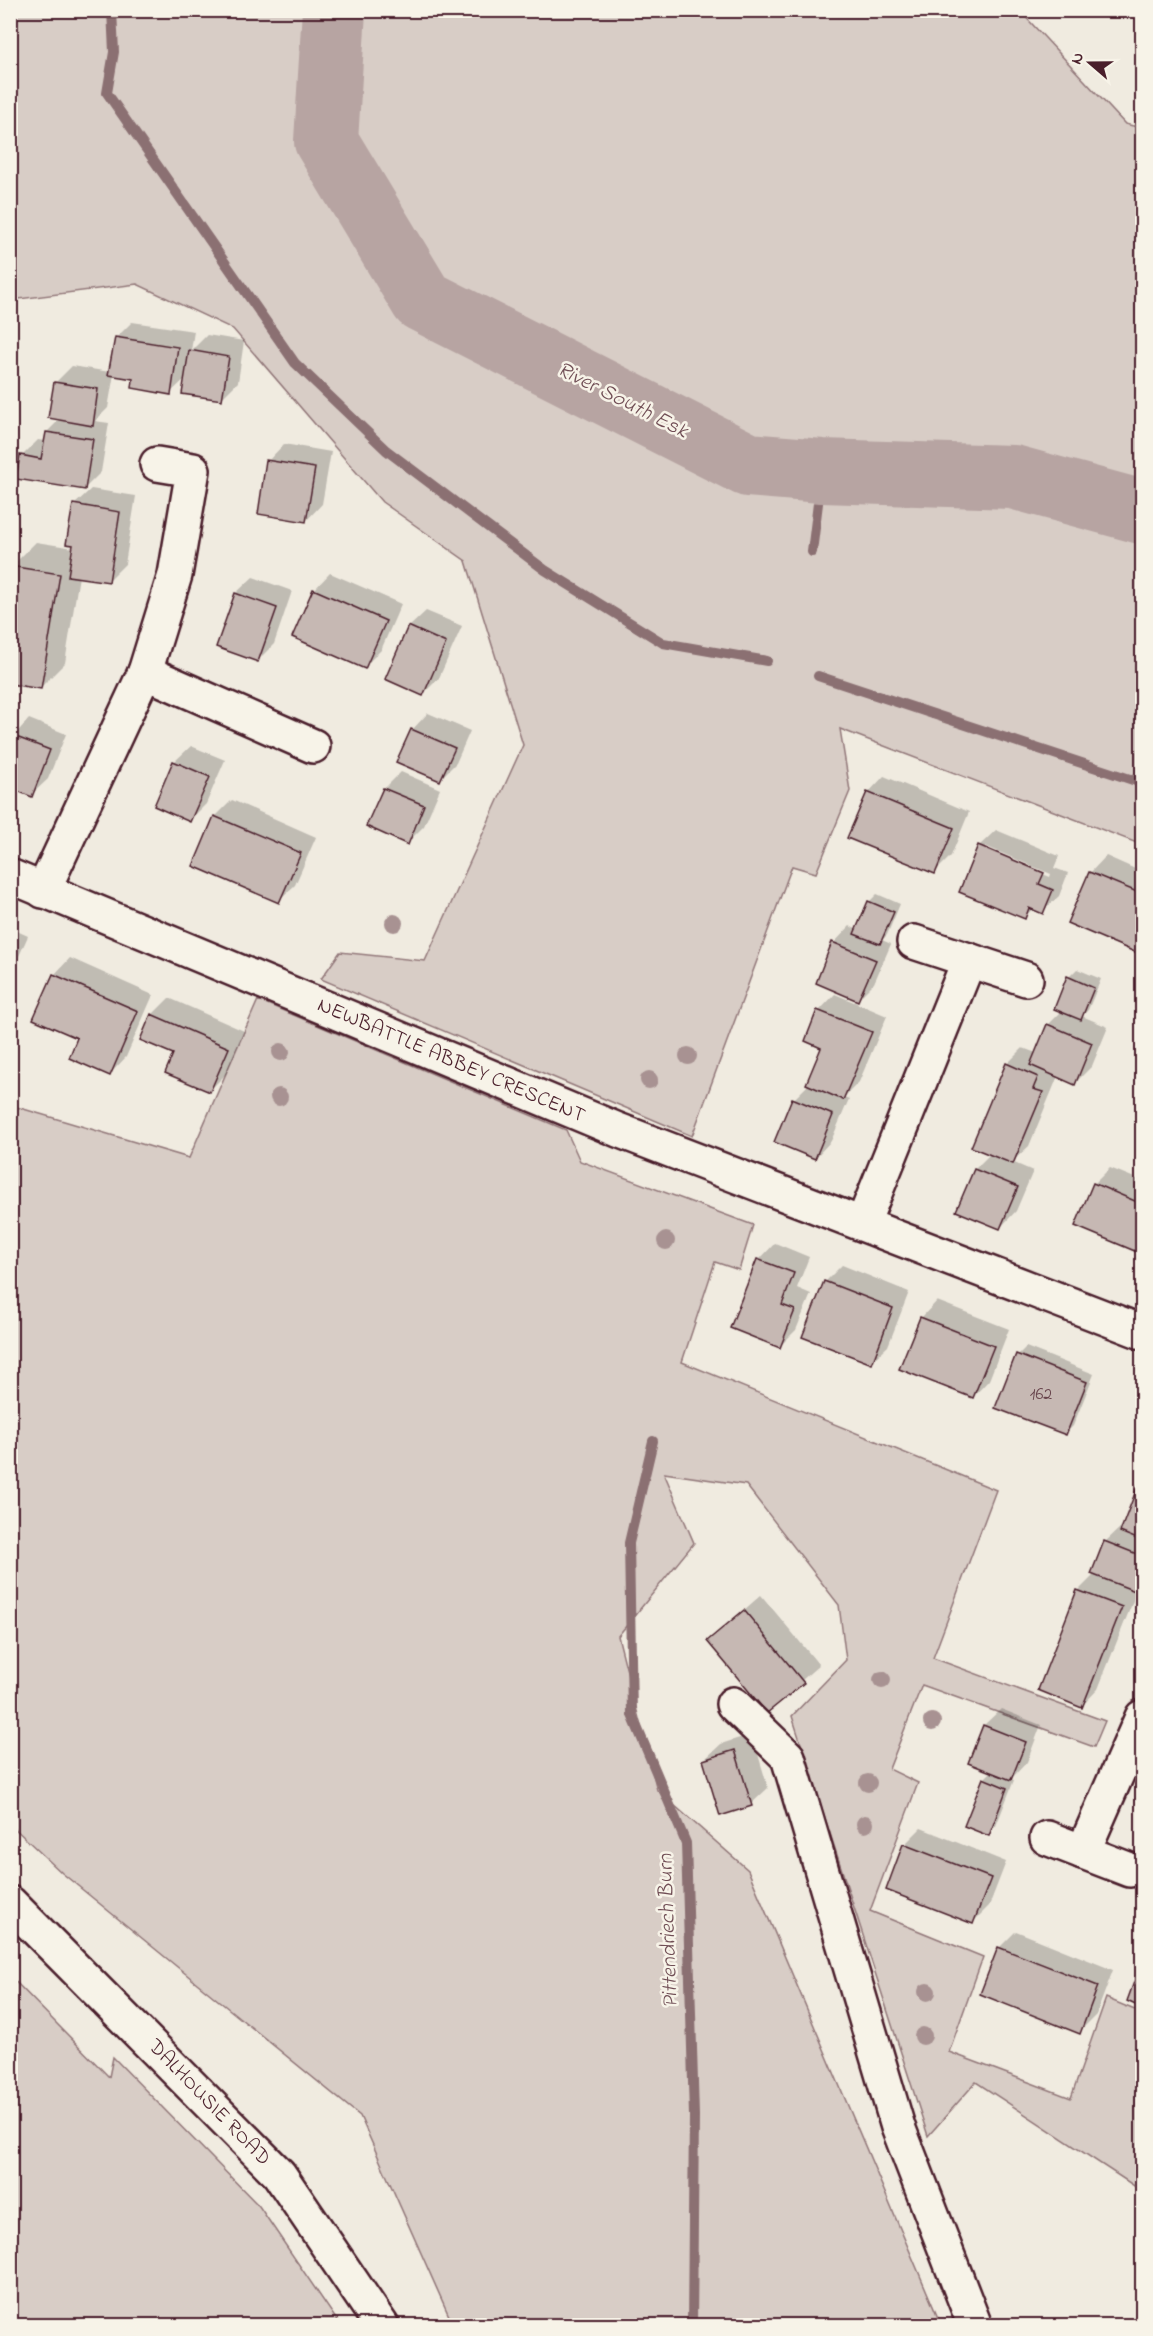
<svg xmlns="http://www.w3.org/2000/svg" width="1153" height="2336" font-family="'Indie Flower',sans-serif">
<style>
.green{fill:#d8cdc6;stroke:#917678;stroke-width:1.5}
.shadow{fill:#0003;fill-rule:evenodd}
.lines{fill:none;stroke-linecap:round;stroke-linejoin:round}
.stream{stroke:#8b6f72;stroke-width:10}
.river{stroke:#b7a4a2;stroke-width:64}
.building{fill:#c6b8b3;stroke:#4a1f2b;stroke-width:1.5}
.minor-casing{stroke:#4a1f2b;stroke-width:38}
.major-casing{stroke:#4a1f2b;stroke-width:38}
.minor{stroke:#f7f3e8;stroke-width:33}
.major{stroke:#f7f3e8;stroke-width:33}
.tree{fill:#a89292}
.labels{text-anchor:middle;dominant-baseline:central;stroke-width:5;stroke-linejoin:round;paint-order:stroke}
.number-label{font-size:18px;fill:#69454d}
.street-label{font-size:21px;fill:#4a1f2b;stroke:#f7f3e8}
.water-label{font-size:22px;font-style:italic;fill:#704e55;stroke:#f7f3e8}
</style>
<rect width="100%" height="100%" fill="#f0ebe0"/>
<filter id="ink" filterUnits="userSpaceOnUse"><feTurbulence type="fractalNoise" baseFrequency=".0167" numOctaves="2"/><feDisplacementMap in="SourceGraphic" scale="12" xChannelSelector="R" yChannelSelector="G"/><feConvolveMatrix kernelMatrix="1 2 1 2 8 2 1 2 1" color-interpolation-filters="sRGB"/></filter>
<g filter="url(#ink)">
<g class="green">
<polygon points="10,11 1020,11 1125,124 1142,128 1142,845 840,729 850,791 816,873 792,866 692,1136 321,979 340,952 425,961 523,745 466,561 382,502 233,329 137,284 11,300"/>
<polygon points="258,1000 566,1130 580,1161 753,1225 739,1270 715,1262 682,1362 996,1490 933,1658 1105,1721 1094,1747 922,1685 889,1769 918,1783 870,1911 983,1957 949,2052 1071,2098 1106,1998 1142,2013 1142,2191 976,2082 928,2136 792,1716 846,1660 839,1605 746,1485 664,1473 694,1543 618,1636 657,1790 748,1870 941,2325 453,2325 360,2116 62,1873 11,1825 10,1105 189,1158"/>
<polygon points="10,1976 109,2077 113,2057 259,2206 340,2325 11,2325"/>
</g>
<g class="shadow">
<polygon points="132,322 194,331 191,351 207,335 244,341 238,382 221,399 187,377 170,393 135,378 114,374 108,408 95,421 109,423 101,472 85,488 22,456 38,440 45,441 47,432 60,419 56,382 72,366 110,372 116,338"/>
<polygon points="284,444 331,452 322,504 306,521 268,461"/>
<polygon points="91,489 136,496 125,564 108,581 79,576 65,663 41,687 12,566 36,542 74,548 74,505"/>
<polygon points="330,573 401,604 381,650 364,667 314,590"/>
<polygon points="253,577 292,591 274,644 258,660 236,593"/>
<polygon points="426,611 462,626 439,678 423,694 409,627"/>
<polygon points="428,713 470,731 456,763 440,779 412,730"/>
<polygon points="29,719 66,734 48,779 31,795 10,787 10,740"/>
<polygon points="191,746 225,760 206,804 190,820 174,762"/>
<polygon points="401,772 440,789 424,826 407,843 368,826 385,788"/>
<polygon points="884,776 969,812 951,856 934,873 868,793"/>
<polygon points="232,800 316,837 295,885 278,901 195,865 215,817"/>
<path d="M996,830L1059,856L1054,868L1068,873L1059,896L1042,912L1034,908L1024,917L979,846ZM985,846L1051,874L1050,877L985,850Z"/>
<polygon points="1106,856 1142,872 1142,953 1069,923 1090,873"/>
<polygon points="877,894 900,904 887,935 882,940 891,944 874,983 858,999 834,943 850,926 857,930 869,902"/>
<polygon points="10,928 28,936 10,976"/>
<polygon points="70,958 153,995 126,1057 110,1074 79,1037 54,975"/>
<polygon points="1077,969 1101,979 1088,1010 1082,1016 1108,1027 1092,1066 1075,1083 1058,1076 1029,1146 1012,1162 1033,1171 1016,1211 1000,1228 975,1169 991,1153 1007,1064 1023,1048 1036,1053 1048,1025 1062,1011 1069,977"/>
<polygon points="835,994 887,1016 859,1082 844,1097 849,1099 831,1141 815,1158 794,1099 809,1084 823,1047 807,1040 819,1011"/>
<polygon points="169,998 244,1031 226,1074 209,1091 175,1054 142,1039 152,1015"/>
<polygon points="1110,1168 1142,1181 1142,1252 1077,1225 1094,1184"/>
<polygon points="775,1243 809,1257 797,1288 811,1294 796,1330 780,1346 759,1260"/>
<polygon points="842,1265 909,1292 888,1346 871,1362 825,1282"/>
<polygon points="937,1301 1009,1329 989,1380 973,1397 921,1318"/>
<polygon points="1026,1347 1094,1374 1073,1426 1065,1434 1018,1355"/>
<polygon points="1142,1480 1142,1582 1134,1590 1137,1591 1098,1689 1082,1706 1078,1591 1095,1574 1105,1542 1122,1526 1124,1527"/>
<polygon points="761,1595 819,1665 767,1711 709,1641"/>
<polygon points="1001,1709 1041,1725 1027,1762 1011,1779 1014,1780 996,1826 988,1834 984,1779 992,1771 970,1762 984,1725"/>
<polygon points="752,1734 768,1788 751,1804 704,1760 721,1744"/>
<polygon points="921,1828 1006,1862 989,1906 973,1922 904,1845"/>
<polygon points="1016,1931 1113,1970 1096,2015 1079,2032 999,1948"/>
<polygon points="1142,1964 1142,2006 1128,2000"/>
</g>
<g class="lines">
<g class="stream">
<polyline points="112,10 114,52 107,93 295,363 386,450 545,570 663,643 767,661"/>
<polyline points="812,552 822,471"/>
<polyline points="818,676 1142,783"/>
<polyline points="653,1441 629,1543 632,1715 686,1843 694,2116 692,2326"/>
</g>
<polyline class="river" points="334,10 326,141 422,300 748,465 822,471 1013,477 1142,512"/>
</g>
<g class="building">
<polygon points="115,337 178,347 171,395 132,388 133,379 108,375"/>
<polygon points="189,350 229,357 222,400 182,394"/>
<polygon points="54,382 98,389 93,426 48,418"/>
<polygon points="46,432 93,439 85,490 16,479 20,455 41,459"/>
<polygon points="266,460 315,468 306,522 258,514"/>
<polygon points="73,504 120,512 109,582 68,576 73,545 66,544"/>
<polygon points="10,566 60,574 41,689 10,684"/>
<polygon points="313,589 386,621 365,669 292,637"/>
<polygon points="235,593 277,608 258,662 216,647"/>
<polygon points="408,626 446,643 423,696 385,679"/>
<polygon points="411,729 455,748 440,781 396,762"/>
<polygon points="11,735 50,750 32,797 10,788"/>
<polygon points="173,761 210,777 190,822 154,806"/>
<polygon points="383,788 424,805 408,845 366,826"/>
<polygon points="867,792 954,828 935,874 847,838"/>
<polygon points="214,816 301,853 279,903 193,866"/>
<polygon points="978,845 1044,873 1039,884 1053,890 1043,914 1029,908 1025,919 959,892"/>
<polygon points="1089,872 1142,894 1142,955 1067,923"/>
<polygon points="868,901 894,912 880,944 854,934"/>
<polygon points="832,942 876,960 858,1001 816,983"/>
<polygon points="53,974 138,1011 110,1076 69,1058 77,1038 33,1019"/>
<polygon points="1067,976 1094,988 1081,1020 1054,1009"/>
<polygon points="817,1010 872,1032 843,1100 806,1084 821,1048 805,1041"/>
<polygon points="151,1014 229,1048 210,1092 165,1073 173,1054 140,1040"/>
<polygon points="1047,1024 1092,1043 1075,1085 1030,1065"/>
<polygon points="1006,1063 1038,1077 1033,1089 1043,1092 1013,1164 971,1147"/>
<polygon points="792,1098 833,1115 815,1159 774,1142"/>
<polygon points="974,1169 1018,1187 1000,1229 956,1211"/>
<polygon points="1093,1183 1142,1204 1142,1254 1075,1226"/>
<polygon points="757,1259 794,1273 782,1305 795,1310 780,1348 730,1328"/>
<polygon points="824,1281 893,1308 872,1364 802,1337"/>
<polygon points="920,1317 994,1346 973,1398 899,1369"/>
<polygon points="1016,1354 1087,1382 1066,1435 995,1408"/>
<polygon points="1142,1475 1142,1541 1120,1532"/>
<polygon points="1104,1541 1142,1556 1142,1573 1135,1591 1091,1574"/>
<polygon points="1077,1590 1122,1607 1082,1708 1038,1690"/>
<polygon points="744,1610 804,1683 767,1713 707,1641"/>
<polygon points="983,1725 1026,1742 1011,1780 968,1763"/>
<polygon points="735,1750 752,1806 720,1816 703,1760"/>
<polygon points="983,1778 1007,1788 989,1836 964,1826"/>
<polygon points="903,1844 991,1878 973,1924 886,1890"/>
<polygon points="998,1947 1098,1986 1080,2034 980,1994"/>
<polygon points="1142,1960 1142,2008 1127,2001"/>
</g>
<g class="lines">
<g class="minor-casing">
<g id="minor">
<polyline points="145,672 313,746"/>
<polyline points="10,876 618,1130 1142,1332"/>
<polyline points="43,891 145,672 175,575 193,470 157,464"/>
<polyline points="914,942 1026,979"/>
<polyline points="863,1223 969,960"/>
<polyline points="733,1704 788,1757 898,2127 975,2326"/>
<polyline points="1047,1838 1130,1870"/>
<polyline points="1083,1852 1142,1717"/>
</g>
</g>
<g class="major-casing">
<polyline id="major" points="10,1903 279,2174 382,2326"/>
</g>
<use href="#minor" class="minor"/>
<use href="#major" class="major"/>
</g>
<g class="tree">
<circle cx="394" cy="923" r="9"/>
<circle cx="281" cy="1052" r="9"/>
<circle cx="688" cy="1056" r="9"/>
<circle cx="649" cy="1080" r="9"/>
<circle cx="279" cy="1097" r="9"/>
<circle cx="666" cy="1241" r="9"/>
<circle cx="882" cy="1680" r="9"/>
<circle cx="932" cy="1722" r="9"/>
<circle cx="868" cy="1783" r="9"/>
<circle cx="865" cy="1824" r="9"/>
<circle cx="927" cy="1992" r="9"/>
<circle cx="923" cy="2036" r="9"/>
</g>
</g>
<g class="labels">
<g class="number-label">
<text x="1041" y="1395">162</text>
</g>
<g class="street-label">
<text transform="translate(451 1061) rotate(23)">NEWBATTLE ABBEY CRESCENT</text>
<text transform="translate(209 2103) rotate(46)">DALHOUSIE ROAD</text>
</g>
<g class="water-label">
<text transform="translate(622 401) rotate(27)">River South Esk</text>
<text transform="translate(669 1931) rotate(-92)">Pittendriech Burn</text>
</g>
</g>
<rect width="1153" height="2336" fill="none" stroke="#f7f3e8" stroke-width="36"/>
<rect x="18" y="18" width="1117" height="2300" fill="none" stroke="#4a1f2b" stroke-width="2" filter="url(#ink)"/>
<g transform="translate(1090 63) rotate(290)" stroke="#f7f3e8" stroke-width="4.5" paint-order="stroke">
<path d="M0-4.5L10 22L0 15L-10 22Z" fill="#4a1f2b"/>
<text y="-9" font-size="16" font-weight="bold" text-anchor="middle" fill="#4a1f2b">N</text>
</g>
</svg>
